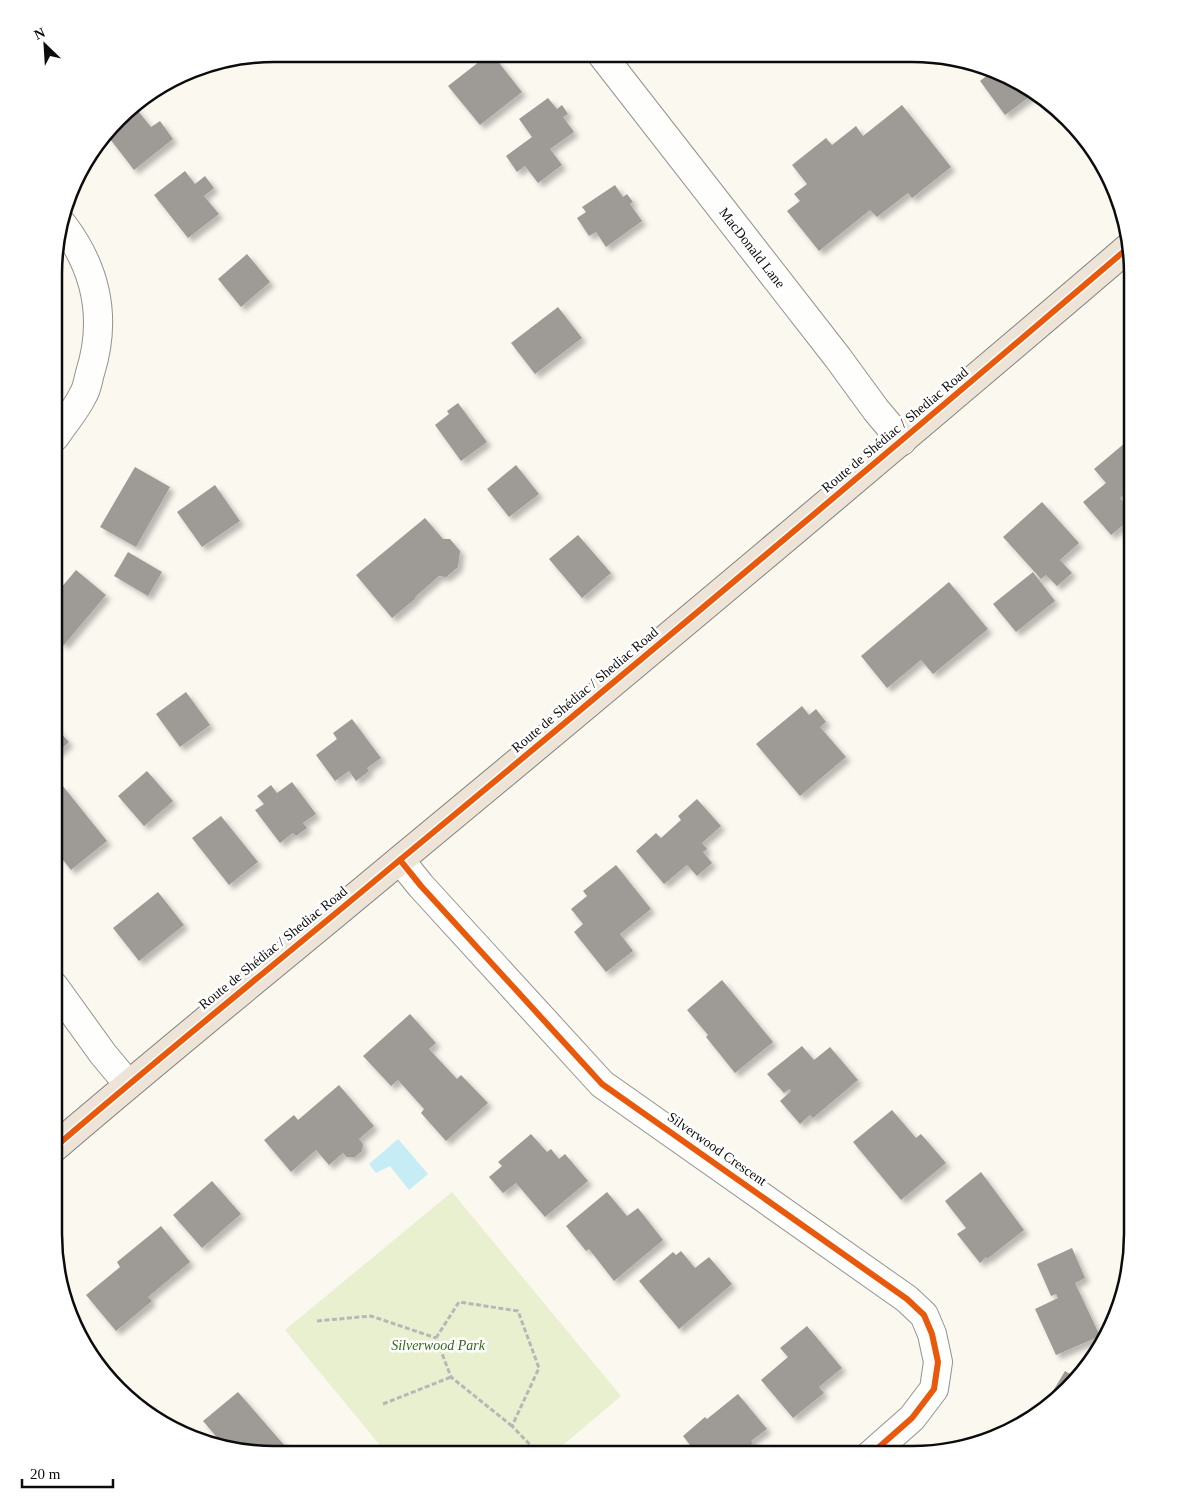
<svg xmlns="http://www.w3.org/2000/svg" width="1186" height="1509" font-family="'Times New Roman',serif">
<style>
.green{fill:#e8f0cf}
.water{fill:#c6ecf6}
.building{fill:#9e9a96;filter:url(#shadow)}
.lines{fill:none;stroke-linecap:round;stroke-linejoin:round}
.minor-casing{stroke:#94928f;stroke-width:30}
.major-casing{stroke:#81807c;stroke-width:30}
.path{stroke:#b7b7b5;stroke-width:3;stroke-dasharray:5 2.5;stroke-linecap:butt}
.minor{stroke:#fefefd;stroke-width:28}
.major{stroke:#ede4d7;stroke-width:28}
.cycleway-casing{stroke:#fff;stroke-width:9}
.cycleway{stroke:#e8590c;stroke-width:6}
.labels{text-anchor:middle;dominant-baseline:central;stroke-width:5;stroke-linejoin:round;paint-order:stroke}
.street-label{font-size:14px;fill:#0c0c0c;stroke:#fff}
.park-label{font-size:14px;font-style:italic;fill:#35661b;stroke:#fff}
.rim{fill:none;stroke:#0c0c0c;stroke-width:2.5}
</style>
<defs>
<filter id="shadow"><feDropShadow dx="4.5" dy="4.5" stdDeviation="2.5" flood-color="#0004"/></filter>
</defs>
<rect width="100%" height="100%" fill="#fbf8f0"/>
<polygon class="green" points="452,1192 621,1396 556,1451 559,1455 388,1455 285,1330"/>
<polygon class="water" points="398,1139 428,1174 409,1190 390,1166 376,1173 369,1164"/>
<g class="building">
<polygon points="489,54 492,54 522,92 480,125 448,86"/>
<polygon points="989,74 1034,91 1036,92 1005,115 980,81"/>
<polygon points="548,98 557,109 562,105 568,114 563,117 574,132 550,149 562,165 538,183 525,166 517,172 506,156 532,137 519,119"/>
<polygon points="902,105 951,167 912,198 908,193 877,217 870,210 819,251 787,211 800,201 794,194 807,184 792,165 826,138 832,145 856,126 863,136"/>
<polygon points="134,106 151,127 160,121 173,139 134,170 107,135 129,108"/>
<polygon points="185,171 195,184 205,176 214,188 204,196 219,214 188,238 154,195"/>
<polygon points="615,185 623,197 627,194 633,202 630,204 642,221 606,247 596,232 589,236 577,218 586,212 582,207"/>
<polygon points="247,254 270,282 241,307 218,279"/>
<polygon points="558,307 582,338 535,374 511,343"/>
<polygon points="458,403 487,442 461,461 435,425 449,414 447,411"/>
<polygon points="1132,437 1132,488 1120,498 1132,512 1132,518 1111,535 1083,502 1106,483 1094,469"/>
<polygon points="516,465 539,494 509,517 487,489"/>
<polygon points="135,467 170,487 136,547 100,527"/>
<polygon points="215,485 240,521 202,547 177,512"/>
<polygon points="1042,502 1079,543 1060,560 1072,573 1057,586 1046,575 1041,579 1003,537"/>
<polygon points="425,518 443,539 450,539 460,551 458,567 446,577 439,576 415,597 416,598 392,618 356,575"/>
<polygon points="578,535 611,573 582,598 549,559"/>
<polygon points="128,552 162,572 148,596 114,576"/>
<polygon points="76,570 106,595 64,645 55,638 55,595"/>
<polygon points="1033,572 1055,601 1016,632 993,604"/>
<polygon points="949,582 988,629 933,674 921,660 887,688 861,656"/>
<polygon points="186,692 210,725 180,747 156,714"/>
<polygon points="802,706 809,715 816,709 826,722 820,727 846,757 800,796 756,744"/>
<polygon points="352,719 381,758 367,768 369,771 356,781 349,771 335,781 316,755 337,739 333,733"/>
<polygon points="55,727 69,742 55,755"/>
<polygon points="147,771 173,801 144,826 118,796"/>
<polygon points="292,782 316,814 303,823 307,828 296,836 293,833 280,843 255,810 264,804 257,796 271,785 277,793"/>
<polygon points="62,785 107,841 71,870 55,850 55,791"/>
<polygon points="697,799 721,826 702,843 707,849 703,852 712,863 697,876 687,865 664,884 636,851 656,833 661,838 681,820 678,816"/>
<polygon points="221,816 258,862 229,885 192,838"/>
<polygon points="616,865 651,909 620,934 633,951 606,972 574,932 583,924 571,909 587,896 583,891"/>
<polygon points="158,892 184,925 139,961 113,928"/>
<polygon points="722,980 773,1042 735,1073 706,1037 708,1035 687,1010"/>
<polygon points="410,1014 436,1043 429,1049 457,1079 461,1075 488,1103 446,1141 421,1113 424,1109 398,1080 391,1086 363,1056"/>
<polygon points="802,1046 814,1060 830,1047 858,1080 813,1118 810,1115 800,1124 780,1101 791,1091 789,1089 784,1093 767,1074"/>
<polygon points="339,1085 374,1126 359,1139 363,1144 362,1151 355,1157 347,1157 343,1153 329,1165 316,1150 291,1172 264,1140 294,1115 298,1120"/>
<polygon points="892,1110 916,1138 921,1134 946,1163 901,1200 853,1142"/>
<polygon points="531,1134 547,1152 551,1149 559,1159 565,1154 588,1181 545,1217 516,1183 503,1193 489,1177 502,1166 498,1162"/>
<polygon points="981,1172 1024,1230 987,1259 986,1257 980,1263 957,1234 966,1228 945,1201"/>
<polygon points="212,1181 241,1214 202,1248 173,1215"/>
<polygon points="607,1192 627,1216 638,1208 663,1240 614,1281 589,1249 586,1251 566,1226"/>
<polygon points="161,1226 190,1262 148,1297 152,1301 116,1331 86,1295 120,1267 117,1262"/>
<polygon points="1072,1248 1085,1278 1075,1283 1100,1336 1056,1355 1035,1309 1058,1298 1056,1294 1051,1296 1037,1264"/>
<polygon points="681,1251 695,1268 709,1257 732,1284 679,1329 639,1281 673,1252 676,1255"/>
<polygon points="807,1326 842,1368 819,1387 824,1393 793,1418 761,1380 788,1357 780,1348"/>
<polygon points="1065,1371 1077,1378 1067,1391 1041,1411"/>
<polygon points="238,1392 284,1445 273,1455 260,1455 226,1448 203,1421"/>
<polygon points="738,1394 767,1429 751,1441 753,1443 740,1455 698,1455 683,1436 705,1417 707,1419"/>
</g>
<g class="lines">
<g class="minor-casing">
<g id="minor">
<polyline points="602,55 838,358 876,410 902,441"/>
<path d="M55,437C64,423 76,410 83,395C87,389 88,380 90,373C107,319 97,270 63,225"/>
<polyline points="400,860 421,886 602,1084 907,1299 924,1315 932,1334 938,1362 934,1389 912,1418 870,1455"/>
<polyline points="54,986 103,1054 128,1084"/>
</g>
</g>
<g class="major-casing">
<path id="major" d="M54,1148C168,1050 285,956 401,859C645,657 888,453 1129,247"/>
</g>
<g class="path">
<polyline points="317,1321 371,1316 436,1338"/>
<polyline points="383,1404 451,1377"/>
<polyline points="512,1426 451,1377 436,1338 459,1302 518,1311 539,1368 512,1426 540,1455"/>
</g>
<use href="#minor" class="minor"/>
<use href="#major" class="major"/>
<g class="cycleway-casing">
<g id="cycleway">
<polyline points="400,860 421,886 602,1084 907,1299 924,1315 932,1334 938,1362 934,1389 912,1418 870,1455"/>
<path d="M54,1148C168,1050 285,956 401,859C645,657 888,453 1129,247"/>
</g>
</g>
<use href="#cycleway" class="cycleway"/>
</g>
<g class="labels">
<g class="street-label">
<text transform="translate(752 248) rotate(52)">MacDonald Lane</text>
<text transform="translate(895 430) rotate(-40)">Route de Shédiac / Shediac Road</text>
<text transform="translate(585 690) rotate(-40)">Route de Shédiac / Shediac Road</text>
<text transform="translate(273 948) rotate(-39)">Route de Shédiac / Shediac Road</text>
<text transform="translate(717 1149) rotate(35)">Silverwood Crescent</text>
</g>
<g class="park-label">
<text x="438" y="1345">Silverwood Park</text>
</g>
</g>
<path d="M0 0H1186V1509H0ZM274 62H912A212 212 0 0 1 1124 274V1234A212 212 0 0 1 912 1446H274A212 212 0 0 1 62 1234V274A212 212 0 0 1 274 62Z" fill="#fff" fill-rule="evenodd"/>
<path class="rim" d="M274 62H912A212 212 0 0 1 1124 274V1234A212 212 0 0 1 912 1446H274A212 212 0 0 1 62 1234V274A212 212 0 0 1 274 62Z"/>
<g transform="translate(45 45) rotate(335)" stroke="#ffffff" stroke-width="4" paint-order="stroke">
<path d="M0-4L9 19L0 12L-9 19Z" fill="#0c0c0c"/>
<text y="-8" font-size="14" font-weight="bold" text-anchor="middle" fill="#0c0c0c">N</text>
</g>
<path d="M22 1479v8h91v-8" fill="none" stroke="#0c0c0c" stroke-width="2.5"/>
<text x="30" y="1479" font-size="15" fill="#0c0c0c" stroke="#ffffff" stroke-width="4" paint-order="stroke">20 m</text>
</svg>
